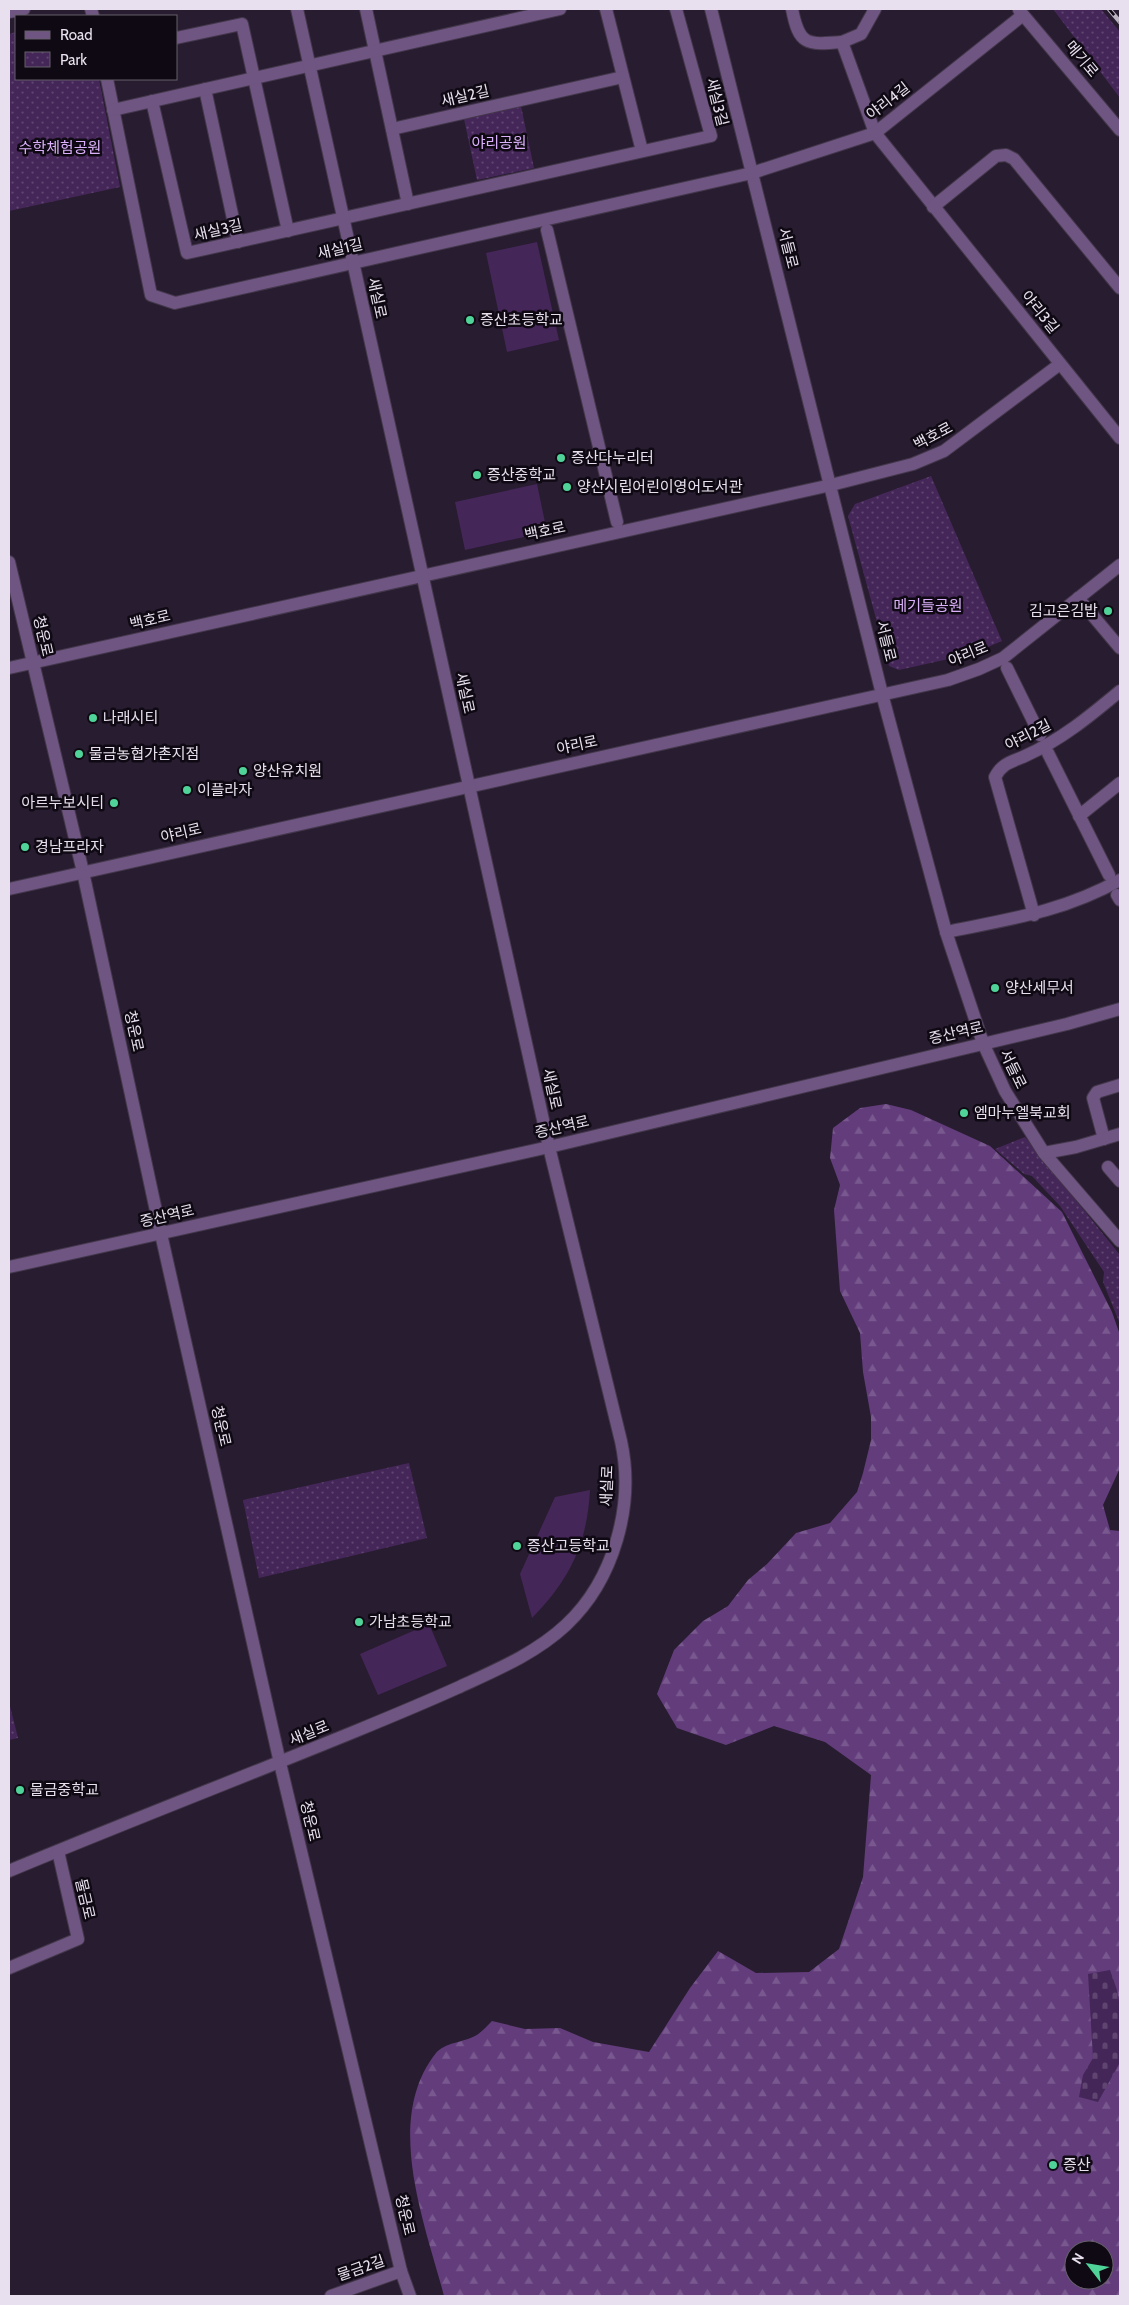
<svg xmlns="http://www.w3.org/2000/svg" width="1129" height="2305" font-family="Cabin,'Noto Sans KR',sans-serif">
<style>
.green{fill:#452659}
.forest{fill:url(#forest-firs);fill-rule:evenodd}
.cemetery{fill:url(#cemetery-stones)}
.park{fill:url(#park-dots)}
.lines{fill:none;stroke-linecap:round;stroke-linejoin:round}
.minor-casing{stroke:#43374b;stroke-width:14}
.minor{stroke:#6f5581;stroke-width:12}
.rail-casing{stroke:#bcb3c3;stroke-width:4.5}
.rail{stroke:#0e0912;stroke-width:2.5;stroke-dasharray:8;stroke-linecap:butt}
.poi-dot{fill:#50d398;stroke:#0e0912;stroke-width:2}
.labels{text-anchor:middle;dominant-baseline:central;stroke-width:5;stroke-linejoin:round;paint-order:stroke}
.street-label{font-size:15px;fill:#e8e0ee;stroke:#0e0912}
.park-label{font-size:15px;fill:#dbb1fb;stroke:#0e0912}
.poi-label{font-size:15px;fill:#e8e0ee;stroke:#0e0912;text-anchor:start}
</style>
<defs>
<pattern id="forest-firs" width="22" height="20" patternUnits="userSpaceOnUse" patternTransform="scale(1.25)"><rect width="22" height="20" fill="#623c7b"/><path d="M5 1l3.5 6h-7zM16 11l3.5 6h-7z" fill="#78588e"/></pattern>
<pattern id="cemetery-stones" width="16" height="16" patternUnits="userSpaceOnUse" patternTransform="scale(1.25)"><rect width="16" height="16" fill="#452659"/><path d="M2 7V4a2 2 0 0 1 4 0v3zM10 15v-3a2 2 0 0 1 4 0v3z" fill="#604571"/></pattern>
<pattern id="park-dots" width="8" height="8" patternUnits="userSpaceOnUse" patternTransform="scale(1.25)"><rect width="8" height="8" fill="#452659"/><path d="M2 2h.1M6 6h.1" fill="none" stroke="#604571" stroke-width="1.8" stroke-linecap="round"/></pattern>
</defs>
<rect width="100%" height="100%" fill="#281c30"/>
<g class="green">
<polygon points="537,242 559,340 507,352 486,253"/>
<polygon points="537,484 547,532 465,550 455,502"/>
<path d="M590,1490C587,1544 570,1579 532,1618L520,1574L555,1497Z"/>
<polygon points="429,1624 447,1666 378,1695 360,1654"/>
</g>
<path class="forest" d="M886,1104L911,1110L990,1146L1062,1212L1112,1312L1120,1335V1468L1103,1505L1110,1530L1120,1531V2296H444C425,2223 383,2120 436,2053C444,2043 464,2042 475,2036C481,2033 487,2026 492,2021L525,2029L560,2028L593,2042L649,2052L690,1988L718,1951L756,1973L809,1972L839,1949L863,1877L871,1775L825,1742L774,1726L726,1745L677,1728L657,1694L674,1650L703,1621L728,1606L748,1580L767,1564L796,1533L830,1523L857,1492L863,1473L871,1440V1417L863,1372L860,1333L840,1291L834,1210L840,1185L830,1158L833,1128L860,1108ZM1074,2250H1104V2280H1074Z"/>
<polygon class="cemetery" points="1110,1970 1117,1990 1120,2007 1120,2056 1119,2064 1098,2102 1079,2097 1083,2075 1093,2058 1088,1974"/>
<g class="park">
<polygon points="1053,9 1101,9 1120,32 1120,98"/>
<polygon points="16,32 16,79 99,79 120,187 9,211 9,34"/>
<polygon points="521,106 534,168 477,180 464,119"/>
<polygon points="931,476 1002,641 971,654 899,670 889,666 848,516 855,504"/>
<polygon points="1025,1137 1120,1255 1120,1324 1103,1282 1104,1272 1060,1206 1032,1176 1024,1174 995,1149"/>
<polygon points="409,1463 427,1538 259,1578 243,1500"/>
<polygon points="9,1702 18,1738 9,1740"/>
</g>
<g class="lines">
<g class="minor-casing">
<g id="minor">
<polyline points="91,9 93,16"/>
<polyline points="366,9 408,204"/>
<polyline points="606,9 642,151"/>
<polyline points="711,9 882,694 946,932 983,1043 1005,1091 1044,1153 1120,1241"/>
<path d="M792,9C799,45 806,45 842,42"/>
<polyline points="875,9 861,34 842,42 875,133 1120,438"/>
<polyline points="1019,10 1120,130"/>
<polyline points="9,12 24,9"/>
<polyline points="176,38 242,24 288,231"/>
<polyline points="107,79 151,295 175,303 752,173 875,133 1023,15"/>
<polyline points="205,89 238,242"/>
<polyline points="152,101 187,253 711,136 676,9"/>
<polyline points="113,110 560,9"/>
<polyline points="392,129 623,77"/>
<polyline points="933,207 996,156 1006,155 1014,159 1120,288"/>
<polyline points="547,230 617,522"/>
<polyline points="9,562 83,872 161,1234 280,1763 401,2271 410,2296"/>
<polyline points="1078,598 1120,648"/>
<polyline points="9,668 831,485 913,464 944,451 1060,364"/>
<polyline points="1007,668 1040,735"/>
<polyline points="1048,753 1109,875"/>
<polyline points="1079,816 1120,783"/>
<polyline points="9,889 948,680 979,669 1003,658 1120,565"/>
<polyline points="1117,895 1120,900"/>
<path d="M1034,915L995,777C1002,763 1012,762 1025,756C1061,740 1090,716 1120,691"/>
<path d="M946,932C1010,919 1062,912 1120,880"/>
<polyline points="1104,1139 1093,1098 1097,1092 1120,1085"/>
<polyline points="1044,1153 1076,1147 1120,1134"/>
<polyline points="1108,1167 1120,1181"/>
<polyline points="9,1267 549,1147 1067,1024 1120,1009"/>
<path d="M9,1871C124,1823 241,1778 356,1731C390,1717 424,1703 457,1688C496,1670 535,1654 566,1625C614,1580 635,1505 621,1441L549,1147L297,9"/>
<polyline points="9,1968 78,1939 58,1851"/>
<polyline points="331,2296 401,2271"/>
</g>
</g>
<use href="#minor" class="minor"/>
<g class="rail-casing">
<polyline id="rail" points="1109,9 1120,22"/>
</g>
<use href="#rail" class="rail"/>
</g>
<g class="poi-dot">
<circle cx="470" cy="320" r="5"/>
<circle cx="561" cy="458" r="5"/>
<circle cx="477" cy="475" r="5"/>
<circle cx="567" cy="487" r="5"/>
<circle cx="1108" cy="611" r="5"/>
<circle cx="93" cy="718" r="5"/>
<circle cx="79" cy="754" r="5"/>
<circle cx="243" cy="771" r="5"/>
<circle cx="187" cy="790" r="5"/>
<circle cx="114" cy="803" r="5"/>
<circle cx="25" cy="847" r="5"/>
<circle cx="995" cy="988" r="5"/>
<circle cx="964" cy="1113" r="5"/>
<circle cx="517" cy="1546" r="5"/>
<circle cx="359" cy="1622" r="5"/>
<circle cx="20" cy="1790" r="5"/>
<circle cx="1053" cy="2165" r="5"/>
</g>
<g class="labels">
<g class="street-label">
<text transform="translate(1082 59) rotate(50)">메기로</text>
<text transform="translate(465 96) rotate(-13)">새실2길</text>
<text transform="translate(888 101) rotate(-38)">야리4길</text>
<text transform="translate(717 102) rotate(76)">새실3길</text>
<text transform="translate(218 230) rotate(-13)">새실3길</text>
<text transform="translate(788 248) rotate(76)">서들로</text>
<text transform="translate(340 249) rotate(-13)">새실1길</text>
<text transform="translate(377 298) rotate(78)">새실로</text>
<text transform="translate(1040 312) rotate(51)">야리3길</text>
<text transform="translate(933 436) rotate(-28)">백호로</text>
<text transform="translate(545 531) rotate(-12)">백호로</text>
<text transform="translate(150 620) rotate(-13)">백호로</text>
<text transform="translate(43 636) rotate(77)">청운로</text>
<text transform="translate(886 641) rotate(76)">서들로</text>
<text transform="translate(968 654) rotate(-22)">야리로</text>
<text transform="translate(465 693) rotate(78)">새실로</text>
<text transform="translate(1028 735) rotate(-27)">야리2길</text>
<text transform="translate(577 745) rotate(-12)">야리로</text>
<text transform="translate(181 833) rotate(-13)">야리로</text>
<text transform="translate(134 1031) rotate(78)">청운로</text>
<text transform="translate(956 1033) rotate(-13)">증산역로</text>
<text transform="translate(1013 1069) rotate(64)">서들로</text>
<text transform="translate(552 1089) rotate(78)">새실로</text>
<text transform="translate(562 1127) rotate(-13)">증산역로</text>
<text transform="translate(167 1216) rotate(-13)">증산역로</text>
<text transform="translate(221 1426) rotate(77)">청운로</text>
<text transform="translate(607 1486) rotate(-88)">새실로</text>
<text transform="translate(309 1733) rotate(-22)">새실로</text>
<text transform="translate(310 1821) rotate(77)">청운로</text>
<text transform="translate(85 1899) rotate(77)">물금로</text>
<text transform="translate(405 2215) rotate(77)">청운로</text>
<text transform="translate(361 2268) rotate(-19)">물금2길</text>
</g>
<g class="park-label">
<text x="499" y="143">야리공원</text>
<text x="60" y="148">수학체험공원</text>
<text x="928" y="606">메기들공원</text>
</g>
<g class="poi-label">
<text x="480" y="320">증산초등학교</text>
<text x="571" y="458">증산다누리터</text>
<text x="487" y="475">증산중학교</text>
<text x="577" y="487">양산시립어린이영어도서관</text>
<text x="1098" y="611" text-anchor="end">김고은김밥</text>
<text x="103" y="718">나래시티</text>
<text x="89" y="754">물금농협가촌지점</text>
<text x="253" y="771">양산유치원</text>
<text x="197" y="790">이플라자</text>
<text x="104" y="803" text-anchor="end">아르누보시티</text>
<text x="35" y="847">경남프라자</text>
<text x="1005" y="988">양산세무서</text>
<text x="974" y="1113">엠마누엘북교회</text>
<text x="527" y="1546">증산고등학교</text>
<text x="369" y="1622">가남초등학교</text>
<text x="30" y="1790">물금중학교</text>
<text x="1063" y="2165">증산</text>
</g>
</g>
<rect width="1129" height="2305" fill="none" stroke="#e8e0ee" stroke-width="20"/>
<rect x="15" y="15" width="162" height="65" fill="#0e0912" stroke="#655f6a"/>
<rect x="25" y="31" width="25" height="8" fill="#6f5581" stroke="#655f6a"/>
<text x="60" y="40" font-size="15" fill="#e8e0ee">Road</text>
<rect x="25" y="52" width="25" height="15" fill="url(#park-dots)" stroke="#655f6a"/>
<text x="60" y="65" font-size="15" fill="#e8e0ee">Park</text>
<g transform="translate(1089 2265) rotate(301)"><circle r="24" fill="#0e0912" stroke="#655f6a"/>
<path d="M0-4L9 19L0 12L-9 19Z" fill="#50d398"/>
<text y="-8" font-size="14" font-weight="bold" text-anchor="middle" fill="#e8e0ee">N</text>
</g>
</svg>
